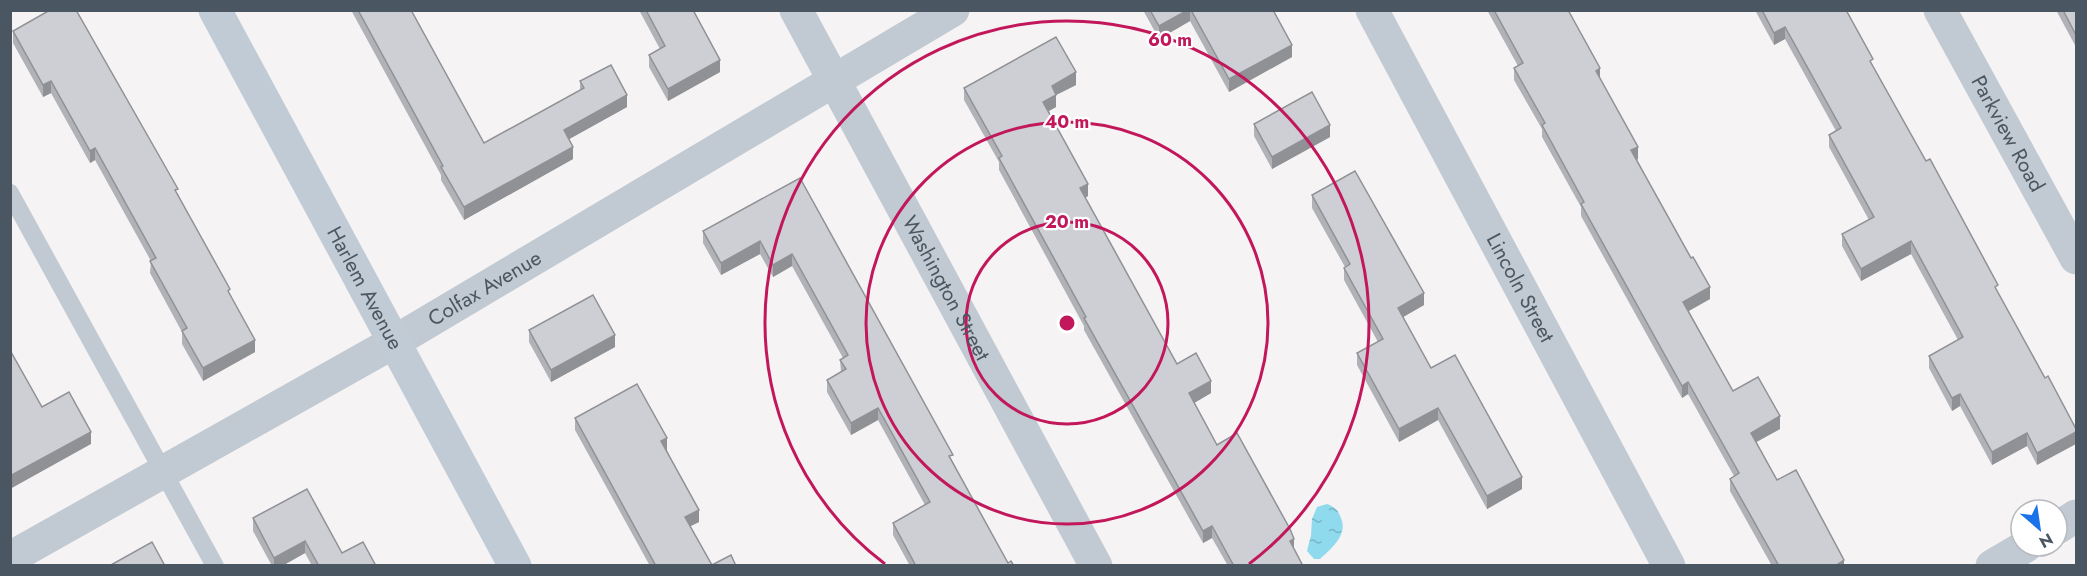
<svg xmlns="http://www.w3.org/2000/svg" width="2087" height="576" font-family="Jost,sans-serif">
<style>
.water{fill:url(#water-ripples)}
.lines{fill:none;stroke-linecap:round;stroke-linejoin:round}
.lane{stroke:#c1cad2;stroke-width:18}
.street{stroke:#c1cad2;stroke-width:33}
.secondary{stroke:#c1cbd6;stroke-width:33}
.wall{fill:#b0b2b7}
.shaded-wall{fill:#909195}
.building{fill:#cdcfd5;stroke:#909195;stroke-width:1.5}
.ring{fill:none;stroke:#c2185b;stroke-width:3}
.labels{text-anchor:middle;dominant-baseline:central;stroke-width:4.5;stroke-linejoin:round;paint-order:stroke}
.street-label{font-size:21px;fill:#4a5661;stroke:#fff}
.centre{fill:#c2185b;stroke:#fff;stroke-width:3}
.ring-label{font-size:18px;text-anchor:middle;font-weight:bold;fill:#c2185b;stroke:#fff;stroke-width:4.5;stroke-linejoin:round;paint-order:stroke}
</style>
<defs>
<pattern id="water-ripples" width="26" height="14" patternUnits="userSpaceOnUse" patternTransform="scale(1.5)"><rect width="26" height="14" fill="#90daee"/><path d="M2 4q2-2 4 0t4 0M15 11q2-2 4 0t4 0" fill="none" stroke="#78b4c4"/></pattern>
</defs>
<rect width="100%" height="100%" fill="#f5f3f3"/>
<path class="water" d="M1327,504C1335,507 1338,510 1341,518C1348,535 1332,548 1320,559H1314L1307,551L1311,535L1312,519L1317,507Z"/>
<g class="lines">
<polyline class="lane" points="10,193 215,566"/>
<g class="street">
<path id="s1" d="M796,10L1096,566"/>
<path id="s2" d="M1372,10L1669,566"/>
<path id="s3" d="M1940,10L2076,258"/>
<polyline points="2057,528 2076,516"/>
<path id="s4" d="M10,558L394,342L953,10"/>
<polyline points="1992,566 2026,546"/>
</g>
<path class="secondary" id="s5" d="M215,10L515,566"/>
</g>
<g class="wall">
<polygon points="351,10 411,10 484,143 580,90 580,81 627,107 569,139 573,159 464,220 441,180 441,175"/>
<polygon points="639,10 693,10 720,72 668,101 649,67 649,55 660,49"/>
<polygon points="1143,10 1273,10 1292,57 1229,92 1190,21 1159,39"/>
<polygon points="1487,10 1568,10 1638,159 1637,160 1710,299 1689,311 1733,391 1780,429 1756,442 1777,480 1844,566 1772,566 1730,491 1730,479 1734,476 1688,394 1682,398 1581,216 1581,207 1542,137 1542,129 1514,80 1514,68 1518,66"/>
<polygon points="1755,10 1846,10 1873,66 2045,378 2037,465 2027,446 1992,465 1960,406 1952,411 1929,368 1929,356 1958,340 1911,254 1861,281 1842,246 1842,234 1869,220 1829,147 1829,135 1836,131 1785,39 1774,45"/>
<polygon points="2056,10 2076,10 2076,47"/>
<polygon points="13,31 178,194 230,296 255,352 203,381 182,344 182,332 150,273 151,261 95,160 90,163 51,93 43,97 13,43"/>
<polygon points="1076,85 1056,95 1056,107 1049,111 1088,196 1085,198 1177,364 1211,393 1194,403 1217,445 1294,550 1303,566 1228,566 1212,538 1203,543 1084,330 1084,326 999,170 999,162 964,100 964,88"/>
<polygon points="1254,124 1330,137 1272,169 1254,136"/>
<polygon points="800,178 953,462 1008,563 1014,566 910,566 893,535 893,523 925,505 878,420 851,435 827,392 827,380 841,372 840,360 843,358 792,266 773,277 760,254 721,275 703,243 703,231"/>
<polygon points="1312,195 1424,305 1403,317 1431,368 1522,489 1487,509 1438,420 1399,442 1357,365 1357,353 1378,342 1344,280 1344,268 1345,267 1312,208"/>
<polygon points="529,330 615,347 551,382 529,342"/>
<polygon points="575,418 667,450 699,522 690,526 712,565 736,566 650,566 575,430"/>
<polygon points="253,518 342,553 376,566 312,566 305,553 282,566 272,566 253,531"/>
</g>
<g class="shaded-wall">
<polygon points="1188,10 1190,10 1190,21 1159,39 1159,26"/>
<polygon points="1785,27 1785,39 1774,45 1774,33"/>
<polygon points="1292,45 1292,57 1229,92 1229,79"/>
<polygon points="720,60 720,72 668,101 668,89"/>
<polygon points="1600,68 1600,81 1596,71"/>
<polygon points="1076,72 1076,85 1056,95 1056,107 1043,114 1043,102 1052,86"/>
<polygon points="51,81 51,93 43,97 43,85"/>
<polygon points="627,95 627,107 564,142 564,130"/>
<polygon points="1330,125 1330,137 1272,169 1272,157"/>
<polygon points="573,147 573,159 464,220 464,207"/>
<polygon points="1638,147 1638,159 1631,163 1631,150"/>
<polygon points="95,148 95,160 90,163 90,151"/>
<polygon points="1088,184 1088,196 1080,201 1080,188"/>
<polygon points="760,241 760,254 721,275 721,263"/>
<polygon points="1911,241 1911,254 1861,281 1861,269"/>
<polygon points="792,254 792,266 773,277 773,265"/>
<polygon points="1710,287 1710,299 1683,314 1683,302"/>
<polygon points="1424,293 1424,305 1398,320 1398,308"/>
<polygon points="615,335 615,347 551,382 551,370"/>
<polygon points="255,340 255,352 203,381 203,368"/>
<polygon points="1211,381 1211,393 1189,406 1189,393"/>
<polygon points="1688,382 1688,394 1682,398 1682,386"/>
<polygon points="1960,394 1960,406 1952,411 1952,398"/>
<polygon points="878,408 878,420 851,435 851,423"/>
<polygon points="1438,408 1438,420 1399,442 1399,429"/>
<polygon points="1780,416 1780,429 1751,445 1751,433"/>
<polygon points="91,432 91,444 10,489 10,476"/>
<polygon points="2076,432 2076,444 2037,465 2037,453"/>
<polygon points="2027,433 2027,446 1992,465 1992,452"/>
<polygon points="667,438 667,450 661,453 661,441"/>
<polygon points="1522,477 1522,489 1487,509 1487,496"/>
<polygon points="699,510 699,522 685,529 685,517"/>
<polygon points="1212,526 1212,538 1203,543 1203,531"/>
<polygon points="1294,539 1294,551 1290,541"/>
<polygon points="305,541 305,553 282,566 274,566 274,558"/>
<polygon points="1844,560 1844,566 1835,566"/>
</g>
<g class="building">
<polygon points="50,10 76,10 178,189 175,190 230,289 228,291 255,340 203,368 182,331 187,328 150,261 156,258 95,148 90,151 51,81 43,85 13,31"/>
<polygon points="358,10 411,10 484,143 584,88 580,81 611,65 627,95 564,130 573,147 464,207 441,167 443,166"/>
<polygon points="646,10 693,10 720,60 668,89 649,55 665,46"/>
<polygon points="1150,10 1188,10 1159,26"/>
<polygon points="1191,10 1273,10 1292,45 1229,79"/>
<polygon points="1494,10 1568,10 1600,68 1596,71 1638,147 1631,150 1691,258 1693,257 1710,287 1683,302 1733,391 1758,377 1780,416 1751,433 1777,480 1796,470 1844,560 1835,566 1779,566 1730,479 1739,473 1688,382 1682,386 1581,204 1584,202 1542,125 1545,123 1514,68 1523,63"/>
<polygon points="1762,10 1846,10 1873,59 1870,61 1926,161 1930,159 1998,285 1995,287 2045,378 2048,376 2076,429 2076,432 2037,453 2027,433 1992,452 1960,394 1952,398 1929,356 1963,337 1911,241 1861,269 1842,234 1874,217 1829,135 1841,128 1785,27 1774,33"/>
<polygon points="2063,10 2076,10 2076,35"/>
<polygon points="1056,37 1076,72 1052,86 1056,95 1043,102 1088,184 1080,188 1177,364 1196,353 1211,381 1189,393 1217,445 1237,433 1290,529 1294,539 1290,541 1303,566 1234,566 1212,526 1203,531 1084,318 1086,317 999,158 1002,156 964,88"/>
<polygon points="1312,92 1330,125 1272,157 1254,124"/>
<polygon points="1355,171 1424,293 1398,308 1431,368 1455,355 1522,477 1487,496 1438,408 1399,429 1357,353 1383,339 1344,268 1350,264 1312,195"/>
<polygon points="800,178 953,455 949,456 1008,563 1011,561 1014,566 916,566 893,523 930,502 878,408 851,423 827,380 846,369 840,360 848,355 792,254 773,265 760,241 721,263 703,231"/>
<polygon points="593,295 615,335 551,370 529,330"/>
<polygon points="10,352 11,352 42,407 69,392 91,432 10,476"/>
<polygon points="637,384 667,438 661,441 699,510 685,517 712,565 731,555 736,566 656,566 575,418"/>
<polygon points="307,489 342,553 363,542 376,566 319,566 305,541 274,558 253,518"/>
<polygon points="152,542 165,566 109,566"/>
</g>
<g class="ring">
<circle cx="1067" cy="323" r="101"/>
<circle cx="1067" cy="323" r="201"/>
<path d="M885 564A302 302 0 1 1 1249 564"/>
</g>
<g class="labels">
<g class="street-label">
<text stroke="none"><textPath href="#s3" startOffset="141">Parkview Road</textPath></text>
<text stroke="none"><textPath href="#s5" startOffset="316">Harlem Avenue</textPath></text>
<text stroke="none"><textPath href="#s4" startOffset="546">Colfax Avenue</textPath></text>
<text stroke="none"><textPath href="#s1" startOffset="316">Washington Street</textPath></text>
<text stroke="none"><textPath href="#s2" startOffset="315">Lincoln Street</textPath></text>
</g>
</g>
<circle cx="1067" cy="323" r="9" class="centre"/>
<g class="ring-label">
<text x="1170" y="46">60 m</text>
<text x="1067" y="128">40 m</text>
<text x="1067" y="228">20 m</text>
</g>
<rect width="2087" height="576" fill="none" stroke="#4a5661" stroke-width="24"/>
<g transform="translate(2039 528) rotate(151)"><circle r="28" fill="#ffffff" stroke="#b7bbc0" stroke-width="1.5"/>
<path d="M0-4.5L10 22L0 15L-10 22Z" fill="#1a73e8"/>
<text y="-9" font-size="16" font-weight="bold" text-anchor="middle" fill="#4a5661">N</text>
</g>
</svg>
